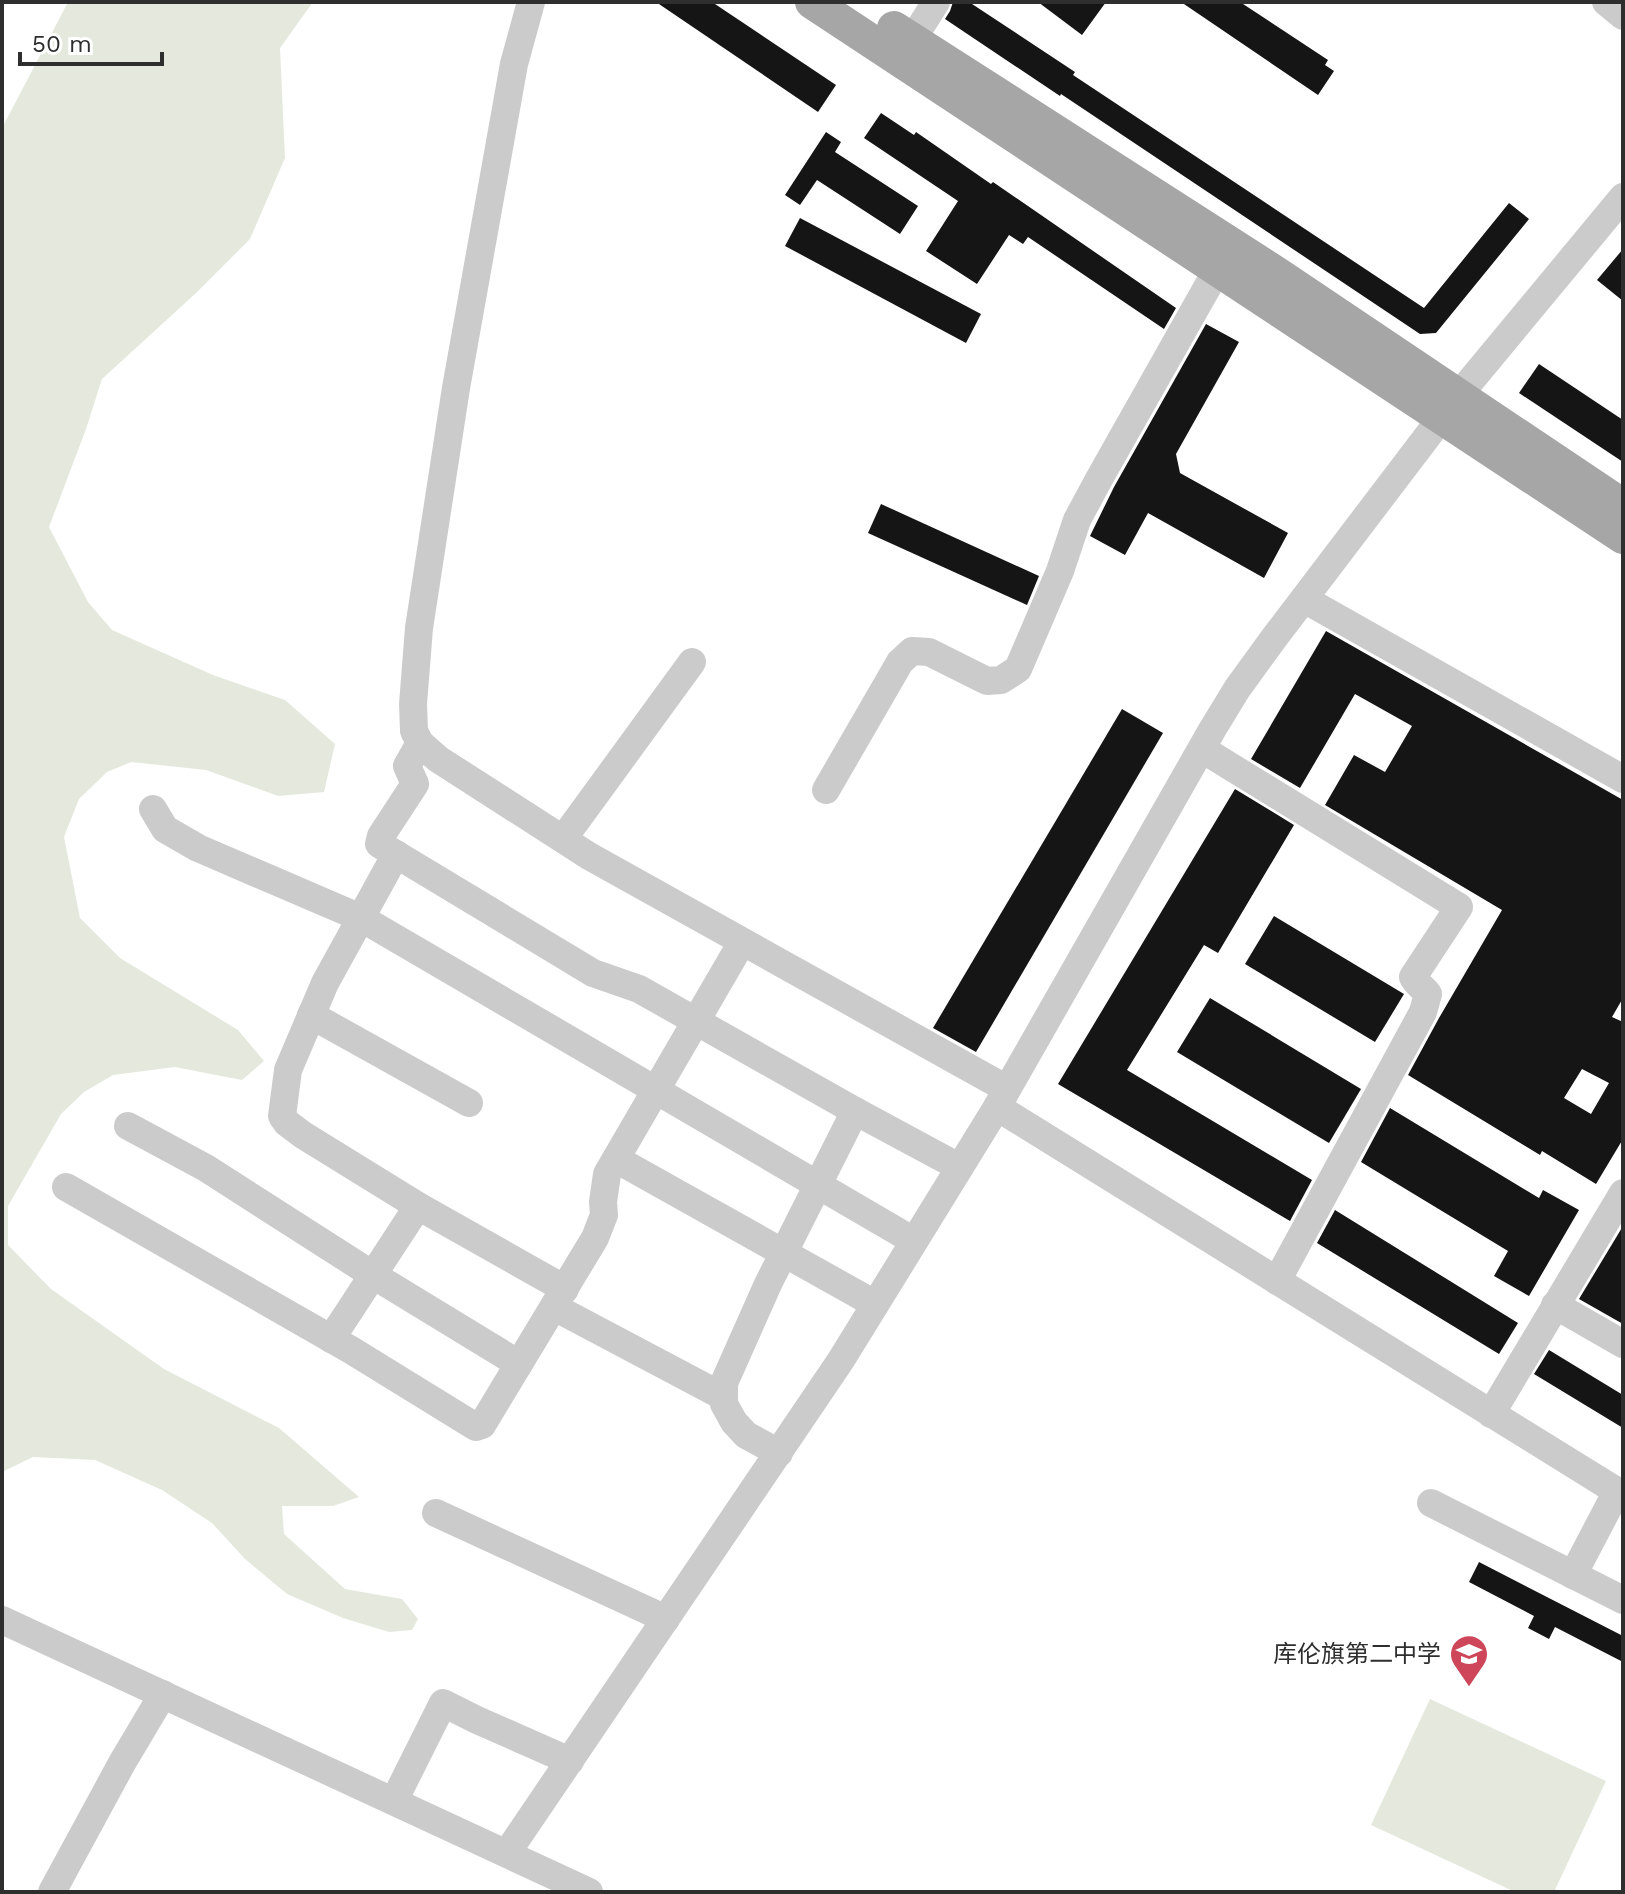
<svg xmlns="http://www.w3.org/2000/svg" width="1625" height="1894" font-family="'Work Sans','Noto Sans SC',sans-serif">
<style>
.green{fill:#e5e9dd}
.building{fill:#151515;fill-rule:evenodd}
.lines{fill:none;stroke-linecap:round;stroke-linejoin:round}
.minor{stroke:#cbcbcb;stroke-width:28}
.major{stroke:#a6a6a6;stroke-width:34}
.labels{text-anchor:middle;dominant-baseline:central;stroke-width:8;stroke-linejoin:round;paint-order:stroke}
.poi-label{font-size:24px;fill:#2e2e2e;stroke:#fff;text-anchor:end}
</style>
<rect width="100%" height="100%" fill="#fff"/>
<g class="green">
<polygon points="68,2 313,2 280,48 285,158 250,239 195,294 102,379 86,429 49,527 88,602 112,630 213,675 285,700 335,744 324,792 278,796 206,770 131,762 107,772 79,799 64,837 80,918 120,958 238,1030 264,1061 242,1080 175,1067 113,1075 84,1092 61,1114 8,1206 8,1245 51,1289 164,1369 279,1428 359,1497 333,1506 282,1506 284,1534 345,1589 402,1599 418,1619 412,1630 389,1632 343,1618 287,1594 245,1559 212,1523 162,1490 95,1460 33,1457 2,1472 2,128"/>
<polygon points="1430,1699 1606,1781 1554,1892 1515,1892 1371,1825"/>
</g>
<g class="building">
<polygon points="656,2 712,2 836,85 818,112"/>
<polygon points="953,2 969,2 1075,72 1073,75 1424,308 1509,203 1529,219 1436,333 1420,334 1061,94 1060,96 945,19 950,11"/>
<polygon points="1038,2 1106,2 1082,35"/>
<polygon points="1181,2 1240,2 1328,60 1325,65 1334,71 1318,95"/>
<polygon points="881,113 914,135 916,132 991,184 993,182 1176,308 1164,329 1028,237 1023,244 1009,235 977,284 926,251 958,201 864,138"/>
<polygon points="826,132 841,142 835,152 918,206 900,234 817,180 800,205 785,195"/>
<polygon points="800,218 981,314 966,343 785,246"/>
<polygon points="1623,249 1623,301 1597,280"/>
<polygon points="1206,324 1239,342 1176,454 1180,473 1288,533 1264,578 1148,513 1125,555 1090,536 1114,487"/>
<polygon points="1539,364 1623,420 1623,462 1519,393"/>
<polygon points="881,504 1039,576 1027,605 868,533"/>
<path d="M1326,631L1623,800V998L1612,1017L1623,1022V1139L1596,1184L1542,1151L1540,1155L1408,1075L1439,1018L1502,910L1325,805L1354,755L1385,772L1412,726L1355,694L1300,788L1251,759ZM1582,1069L1609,1083L1591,1114L1564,1098Z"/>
<polygon points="1122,709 1163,733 976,1052 933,1028"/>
<polygon points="1235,789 1294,825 1218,953 1204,945 1127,1070 1312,1180 1290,1221 1058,1084"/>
<polygon points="1274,916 1404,994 1375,1042 1245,964"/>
<polygon points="1210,998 1361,1089 1329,1143 1177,1052"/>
<polygon points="1390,1108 1539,1198 1543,1190 1579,1210 1529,1296 1494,1276 1508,1251 1361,1162"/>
<polygon points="1335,1210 1518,1323 1499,1354 1317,1243"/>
<polygon points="1623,1226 1623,1324 1579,1299"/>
<polygon points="1549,1350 1623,1395 1623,1428 1534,1374"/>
<polygon points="1479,1562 1623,1636 1623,1662 1555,1627 1549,1639 1528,1628 1534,1616 1469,1582"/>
</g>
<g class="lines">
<g class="minor">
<polyline points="531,2 514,64 456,388 419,628 413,704 414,731 420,743 438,759 589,856 1007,1089"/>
<polyline points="1606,2 1623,16"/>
<polyline points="912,40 936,2"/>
<polyline points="1304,599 1623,779"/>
<polyline points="420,743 407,766 415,784 381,836 379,844 593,973 639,989 855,1111 959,1167"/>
<path d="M1202,749L1459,907L1413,977C1416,984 1423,987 1428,994L1423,1012L1277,1281"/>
<polyline points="826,790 900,662 912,651 929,652 987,681 1001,680 1018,669 1060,571 1077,520 1099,479 1217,270"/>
<polyline points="153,809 165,829 198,848 361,918 914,1241"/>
<polyline points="563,839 692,662"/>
<polyline points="396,854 325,983 288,1070 282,1116 287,1123 303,1135 418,1206 565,1289"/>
<polyline points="311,1015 469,1103"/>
<polyline points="997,1107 1623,1495"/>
<polyline points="128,1126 206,1168 373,1275 519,1364"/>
<polyline points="616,1159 875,1304"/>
<polyline points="66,1187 351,1350 476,1427 482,1425 595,1238 604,1215 603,1202 607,1174 742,942"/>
<polyline points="1555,1305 1623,1344"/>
<polyline points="554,1307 724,1397"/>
<polyline points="331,1339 418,1206"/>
<polyline points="1491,1414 1623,1193"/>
<polyline points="779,1453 746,1435 734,1422 724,1404 724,1383 768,1284 855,1111"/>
<polyline points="1431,1503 1623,1600"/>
<polyline points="436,1513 666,1619"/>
<polyline points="1573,1575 1617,1491"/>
<polyline points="2,1620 589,1892"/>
<polyline points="394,1801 443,1703 477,1720 570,1761"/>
<polyline points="507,1853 841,1360 997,1107 1212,730 1237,689 1274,638 1458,396 1623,197"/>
<polyline points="52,1892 122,1763 163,1694"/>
</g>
<g class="major">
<polyline points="812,2 1623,537"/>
<polyline points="894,28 1279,275 1623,506"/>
</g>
</g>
<defs>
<g id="school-pin" transform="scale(2)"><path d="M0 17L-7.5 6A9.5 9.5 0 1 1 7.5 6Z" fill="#ce4659" stroke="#fff"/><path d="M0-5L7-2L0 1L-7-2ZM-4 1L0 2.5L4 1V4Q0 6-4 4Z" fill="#fff"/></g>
</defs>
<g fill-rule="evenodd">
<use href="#school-pin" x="1469" y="1654"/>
</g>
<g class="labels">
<g class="poi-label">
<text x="1441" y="1654">库伦旗第二中学</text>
</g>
</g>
<rect width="1625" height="1894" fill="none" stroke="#2e2e2e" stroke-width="8"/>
<path d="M20 52v12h142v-12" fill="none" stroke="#2e2e2e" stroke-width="4"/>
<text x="32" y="52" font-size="24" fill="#2e2e2e" stroke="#ffffff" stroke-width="6" paint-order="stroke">50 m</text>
</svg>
